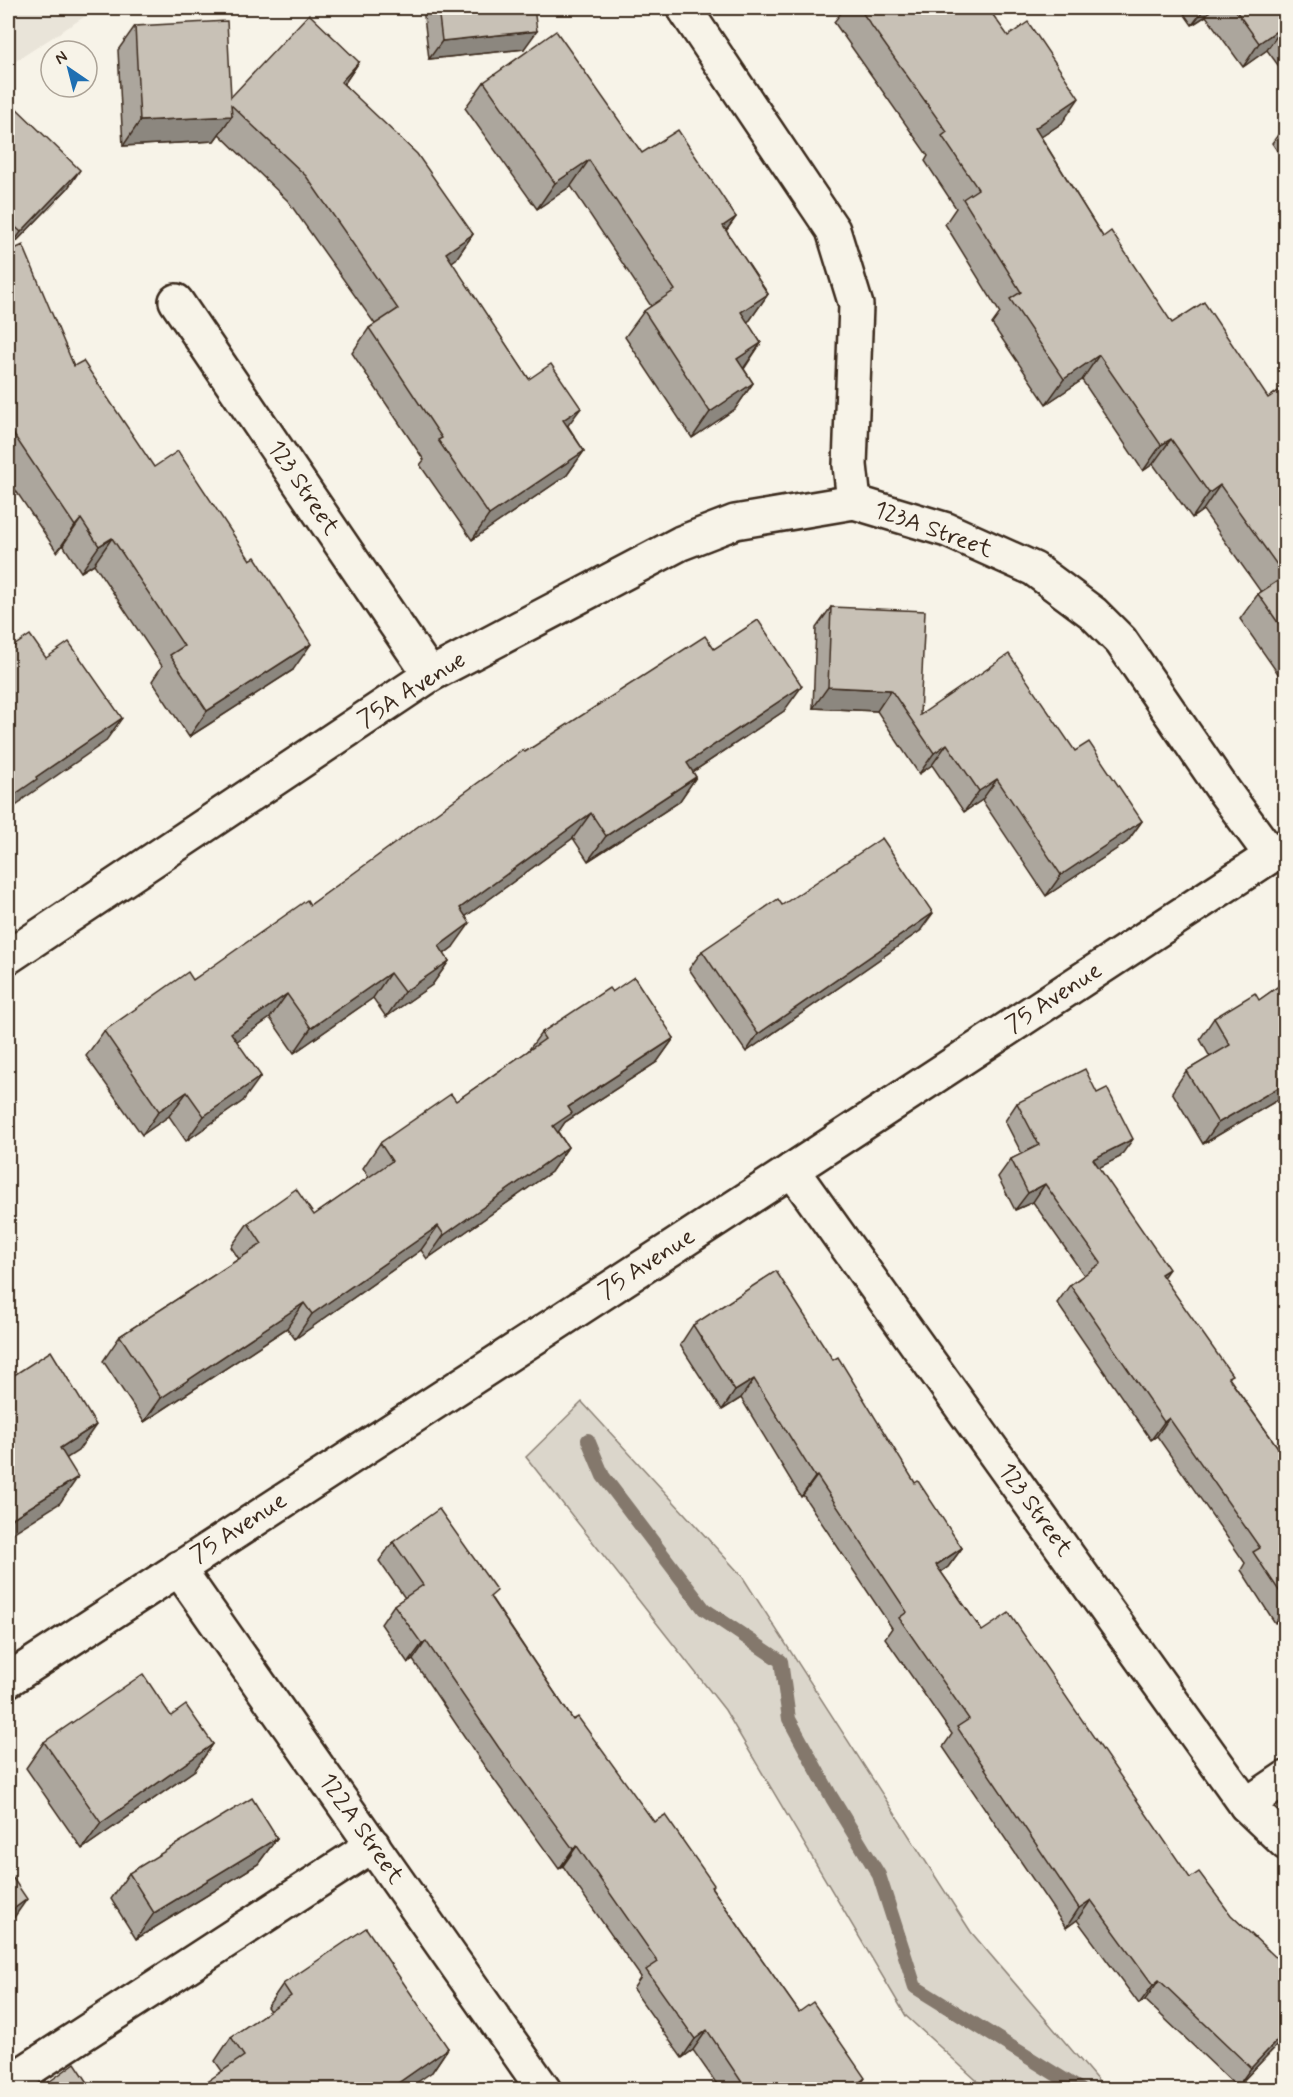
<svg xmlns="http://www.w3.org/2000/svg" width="1293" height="2097" font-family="Mynerve,sans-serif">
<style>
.built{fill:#e9e4d9}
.green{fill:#dbd6cb;stroke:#8b8074;stroke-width:1.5}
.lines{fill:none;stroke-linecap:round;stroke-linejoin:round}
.stream{stroke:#84786c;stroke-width:14}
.minor-casing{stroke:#3b2a1e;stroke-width:38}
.minor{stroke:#f7f3e8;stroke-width:33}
.wall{fill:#aca69d;stroke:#3b2a1e;stroke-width:1.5}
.shaded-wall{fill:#8c877f;stroke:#3b2a1e;stroke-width:1.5}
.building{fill:#c8c1b6;stroke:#3b2a1e;stroke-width:1.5}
.labels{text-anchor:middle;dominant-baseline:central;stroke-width:4.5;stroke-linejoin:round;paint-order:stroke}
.street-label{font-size:24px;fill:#3b2a1e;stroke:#f7f3e8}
</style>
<rect width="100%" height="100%" fill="#f7f3e8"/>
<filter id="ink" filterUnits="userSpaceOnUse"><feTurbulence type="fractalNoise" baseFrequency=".0167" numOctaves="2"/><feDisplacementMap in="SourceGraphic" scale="12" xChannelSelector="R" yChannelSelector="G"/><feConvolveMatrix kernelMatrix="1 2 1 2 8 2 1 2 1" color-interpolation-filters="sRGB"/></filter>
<g filter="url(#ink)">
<polygon class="built" points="8,8 98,8 8,66"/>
<polygon class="green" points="582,1402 742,1576 971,1932 1105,2089 986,2089 906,2016 725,1710 526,1457"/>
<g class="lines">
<polyline class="stream" points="588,1440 603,1476 704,1609 781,1661 789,1719 832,1798 879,1875 915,1987 1081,2090"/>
<g class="minor-casing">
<g id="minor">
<polyline points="684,8 833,230 856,305 850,465 854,502"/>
<polyline points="176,301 430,675"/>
<polyline points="8,957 430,675 681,543 735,522 854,502 947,530 1034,569 1093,613 1121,641 1224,791 1271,855"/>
<polyline points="792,1170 1246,1805 1286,1843"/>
<polyline points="178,1568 544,2090"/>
<polyline points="8,1680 792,1170 1286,846"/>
<polyline points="1246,1805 1286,1778"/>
<polyline points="8,2083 373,1845"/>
</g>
</g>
<use href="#minor" class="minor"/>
</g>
<g class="wall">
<polygon points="423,8 534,8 524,49 429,59"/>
<polygon points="845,8 988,8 1062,123 1041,137 1103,237 1172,323 1268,398 1286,386 1286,685 1240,619 1258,594 1261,592 1203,510 1192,518 1153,464 1143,471 1082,380 1046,404 992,324 1000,313 945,224 956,208 925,161 928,156 834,22"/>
<polygon points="1180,8 1286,8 1286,76 1267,50 1243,67 1206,16 1192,25"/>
<polygon points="135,26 231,97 359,62 344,84 473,234 456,259 451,262 529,379 568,426 584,451 567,475 472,540 420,465 424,460 352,353 369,328 375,324 288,201 219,134 214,141 123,146 118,50"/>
<polygon points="484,82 642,153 736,217 726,231 768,294 750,320 747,322 761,343 744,369 753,383 735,409 692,438 625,337 644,311 651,306 571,186 537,209 465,108"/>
<polygon points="8,107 68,188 8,250"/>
<polygon points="1286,124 1286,164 1272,143"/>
<polygon points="8,252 74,366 293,670 189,737 152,681 162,666 94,564 81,572 63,545 57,552 8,479"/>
<polygon points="831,607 920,715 1075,751 1142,821 1127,842 1046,896 982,800 964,812 932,765 919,774 877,711 813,708 816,628"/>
<polygon points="714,649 784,711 693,772 696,777 679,802 588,861 573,838 466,916 453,947 444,954 449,961 432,985 386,1017 373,998 294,1053 270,1018 237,1041 243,1101 186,1141 169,1116 142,1135 86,1056 104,1031 193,980 310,905 525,752"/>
<polygon points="920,931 746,1052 689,969 702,951"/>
<polygon points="1286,981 1286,1095 1203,1144 1172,1092 1186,1071 1210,1057 1200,1039 1214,1018 1259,1000"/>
<polygon points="612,992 674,1038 657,1062 565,1122 558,1132 568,1147 551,1172 427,1259 421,1250 295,1339 287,1328 144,1422 103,1361 120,1336 239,1259 231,1247 248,1223 314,1215 369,1177 363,1168 380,1143 456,1101 528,1051 541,1033"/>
<polygon points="1017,1103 1120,1157 1099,1167 1163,1277 1229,1378 1286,1459 1286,1616 1275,1623 1241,1570 1245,1563 1157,1436 1151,1440 1057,1303 1070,1285 1084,1275 1033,1202 1015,1210 998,1177 1011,1159 1022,1154 1005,1121"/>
<polygon points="693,1325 833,1360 915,1483 962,1548 948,1567 941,1572 982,1631 1286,2036 1237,2087 1145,2000 1139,2004 1077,1920 1066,1928 943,1747 952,1734 885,1638 892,1628 803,1495 801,1497 741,1398 722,1410 680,1345"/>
<polygon points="393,1542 492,1599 573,1720 654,1822 712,1888 799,2012 861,2090 721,2090 693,2050 682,2058 633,1989 641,1977 563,1866 559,1869 485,1767 413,1660 408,1663 381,1624 394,1605 405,1598 379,1561"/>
<polygon points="171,1716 213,1744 195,1770 82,1849 26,1768 44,1742"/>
<polygon points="277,1838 258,1864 136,1939 111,1899 129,1873"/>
<polygon points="283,1984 448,2048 432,2072 222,2071 215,2061 231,2037 270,2011 267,2007"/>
</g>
<g class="shaded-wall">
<polygon points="1205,8 1212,8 1206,16 1192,25"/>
<polygon points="1284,26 1267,50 1243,67 1259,43"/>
<polygon points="537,31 524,49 429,59 442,41"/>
<polygon points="359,62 342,87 341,82"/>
<polygon points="1079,98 1062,123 1017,153 1035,128"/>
<polygon points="232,116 214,141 123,146 140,121"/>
<polygon points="589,160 571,186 537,209 555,183"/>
<polygon points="80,170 68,188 8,250 21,232"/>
<polygon points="736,217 717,243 723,226"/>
<polygon points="473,234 456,259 429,278 446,253"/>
<polygon points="768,294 750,320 723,338 741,312"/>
<polygon points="761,343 743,369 737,359"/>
<polygon points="1099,355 1082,380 1046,404 1064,379"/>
<polygon points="753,383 735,409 692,438 710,412"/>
<polygon points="581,408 563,432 563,420"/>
<polygon points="1171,439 1153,464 1143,471 1161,445"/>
<polygon points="584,451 567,475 472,540 489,515"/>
<polygon points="1220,485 1203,510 1192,518 1209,493"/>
<polygon points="81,519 63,545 57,552 75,526"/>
<polygon points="112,538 94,564 81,572 99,546"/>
<polygon points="311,644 293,670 189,737 207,711"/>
<polygon points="802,686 784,711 670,787 687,763"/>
<polygon points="828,687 891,690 877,711 813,708"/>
<polygon points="122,718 105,742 23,799 20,803 8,811 8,799 36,777"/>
<polygon points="947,744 932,765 919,774 934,753"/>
<polygon points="696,777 679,802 588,861 606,836"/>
<polygon points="997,779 982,800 964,812 979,791"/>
<polygon points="591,813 573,838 443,933 460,908"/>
<polygon points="1142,821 1127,842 1046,896 1061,875"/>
<polygon points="933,913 920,931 746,1052 758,1034"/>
<polygon points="470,923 453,947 421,971 439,946"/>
<polygon points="449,961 432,985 386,1017 404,992"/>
<polygon points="390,973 373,998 294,1053 311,1028"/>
<polygon points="287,994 270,1018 213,1058 231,1033"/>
<polygon points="674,1038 657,1062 565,1122 555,1137 553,1126 568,1107"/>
<polygon points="261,1076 243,1101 186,1141 204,1116"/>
<polygon points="1286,1083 1286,1095 1203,1144 1218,1123"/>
<polygon points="187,1092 169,1116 142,1135 159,1111"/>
<polygon points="1133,1139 1120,1157 1081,1177 1093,1159"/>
<polygon points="568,1147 551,1172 427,1259 444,1235"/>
<polygon points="1045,1184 1033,1202 1015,1210 1028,1193"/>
<polygon points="438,1226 421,1250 295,1339 312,1314"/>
<polygon points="1169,1269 1157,1286 1161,1274"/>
<polygon points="304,1303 287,1328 144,1422 161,1398"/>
<polygon points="754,1379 741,1398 722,1410 735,1391"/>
<polygon points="1169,1418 1157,1436 1151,1440 1164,1422"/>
<polygon points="96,1425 78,1451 42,1474 60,1448"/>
<polygon points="817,1476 803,1495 801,1497 815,1477"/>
<polygon points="78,1477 60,1503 8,1536 8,1521"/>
<polygon points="962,1548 948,1567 923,1584 936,1565"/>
<polygon points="1286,1608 1286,1616 1275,1623"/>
<polygon points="426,1641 413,1660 408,1663 422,1644"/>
<polygon points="213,1744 195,1770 82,1849 101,1823"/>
<polygon points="277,1838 258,1864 136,1939 154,1913"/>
<polygon points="577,1846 563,1866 559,1869 573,1849"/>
<polygon points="27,1899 11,1922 8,1925 8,1913"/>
<polygon points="1091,1900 1077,1920 1066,1928 1079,1908"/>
<polygon points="1159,1980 1145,2000 1139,2004 1153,1985"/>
<polygon points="707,2030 693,2050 682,2058 695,2039"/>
<polygon points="1286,2031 1286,2036 1237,2087 1251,2068"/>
<polygon points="448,2048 432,2072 406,2090 388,2090"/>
<polygon points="865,2078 857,2090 857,2084"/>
</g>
<g class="building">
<polygon points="438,8 534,8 537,31 442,41"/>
<polygon points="859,8 988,8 1008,36 1028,22 1079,98 1035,128 1103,237 1111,231 1172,323 1204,302 1268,398 1286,386 1286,634 1258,594 1285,576 1220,485 1209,493 1171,439 1161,445 1099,355 1064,379 1010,299 1021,292 963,199 978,189 942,136 947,132"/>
<polygon points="1234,8 1286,8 1286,28 1284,26 1259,43"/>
<polygon points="309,14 359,62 341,82 417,154 473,234 446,253 529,379 551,364 581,408 563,420 584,451 489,515 438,440 442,438 369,328 398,309 306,176 231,105 232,116 140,121 135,26 227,21 231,97"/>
<polygon points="556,31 642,153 678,130 736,217 723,226 768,294 741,312 761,343 737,359 753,383 710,412 644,311 675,290 589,160 555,183 484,82"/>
<polygon points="11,103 80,170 21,232 8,220 8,107"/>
<polygon points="23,245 74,366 83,361 154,467 178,451 250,560 255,557 311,644 207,711 170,655 184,646 112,538 99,546 81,519 75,526 8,426 8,252"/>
<polygon points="831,607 925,611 920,715 1009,654 1075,751 1089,742 1142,821 1061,875 997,779 979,791 947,744 934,753 891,690 828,687"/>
<polygon points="758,620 802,686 687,763 696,777 606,836 591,813 460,908 470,923 439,946 449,961 404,992 390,973 311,1028 287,994 231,1033 261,1076 204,1116 187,1092 159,1111 104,1031 188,972 193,980 307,900 310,905 523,750 525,752 705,636 714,649"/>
<polygon points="30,635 46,658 69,642 122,718 36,777 37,779 8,799 8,650"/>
<polygon points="882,838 933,913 758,1034 702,951 778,899 782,905"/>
<polygon points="634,977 674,1038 568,1107 572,1113 553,1126 568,1147 444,1235 438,1226 312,1314 304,1303 161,1398 120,1336 262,1244 248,1223 296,1189 314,1215 392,1161 380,1143 451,1094 456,1101 545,1039 541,1033 609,988 612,992"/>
<polygon points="1286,981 1286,1083 1218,1123 1186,1071 1230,1045 1214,1018 1255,993 1259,1000"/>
<polygon points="1085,1069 1097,1093 1107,1088 1133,1139 1093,1159 1169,1269 1161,1274 1232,1375 1228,1377 1286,1459 1286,1601 1253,1552 1260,1548 1169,1418 1164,1422 1070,1285 1101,1263 1045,1184 1028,1193 1011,1159 1039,1145 1017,1103"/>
<polygon points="776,1271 833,1360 838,1357 915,1483 918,1481 962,1548 936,1565 982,1631 1009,1613 1190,1878 1199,1872 1231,1915 1286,1967 1286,2031 1251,2068 1159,1980 1153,1985 1091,1900 1079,1908 957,1727 969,1719 899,1618 907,1612 817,1476 815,1477 754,1379 735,1391 693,1325"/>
<polygon points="51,1351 96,1425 60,1448 78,1477 8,1521 8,1379"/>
<polygon points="439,1509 497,1591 490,1597 573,1720 578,1717 654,1822 665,1815 714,1885 711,1887 799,2012 813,2002 865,2078 857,2084 861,2090 747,2090 707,2030 695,2039 646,1970 658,1962 577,1846 573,1849 499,1748 426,1641 422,1644 394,1605 423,1585 393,1542"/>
<polygon points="143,1674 171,1716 186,1705 213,1744 101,1823 44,1742"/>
<polygon points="252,1798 277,1838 154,1913 129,1873"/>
<polygon points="8,1871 27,1899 8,1913"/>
<polygon points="366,1928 448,2048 388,2090 195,2090 244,2056 231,2037 291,1996 283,1984"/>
<polygon points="75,2063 93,2090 38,2090"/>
</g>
</g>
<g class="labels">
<g class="street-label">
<text transform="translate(303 488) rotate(56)">123 Street</text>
<text transform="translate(933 530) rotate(20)">123A Street</text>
<text transform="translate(412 690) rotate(-32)">75A Avenue</text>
<text transform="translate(1054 998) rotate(-33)">75 Avenue</text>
<text transform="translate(647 1264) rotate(-33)">75 Avenue</text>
<text transform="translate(1035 1510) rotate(54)">123 Street</text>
<text transform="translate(239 1528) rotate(-33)">75 Avenue</text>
<text transform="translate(361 1829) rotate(55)">122A Street</text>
</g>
</g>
<rect width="1293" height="2097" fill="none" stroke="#f7f3e8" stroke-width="30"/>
<rect x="15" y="15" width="1263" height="2067" fill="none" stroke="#3b2a1e" stroke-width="2" filter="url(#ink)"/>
<g transform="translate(69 69) rotate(325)"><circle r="28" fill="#f7f3e8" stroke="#aca397" stroke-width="1.5"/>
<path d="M0-4.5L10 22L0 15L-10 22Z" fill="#1f6fb2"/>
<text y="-9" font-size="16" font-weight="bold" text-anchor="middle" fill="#3b2a1e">N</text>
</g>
</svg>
